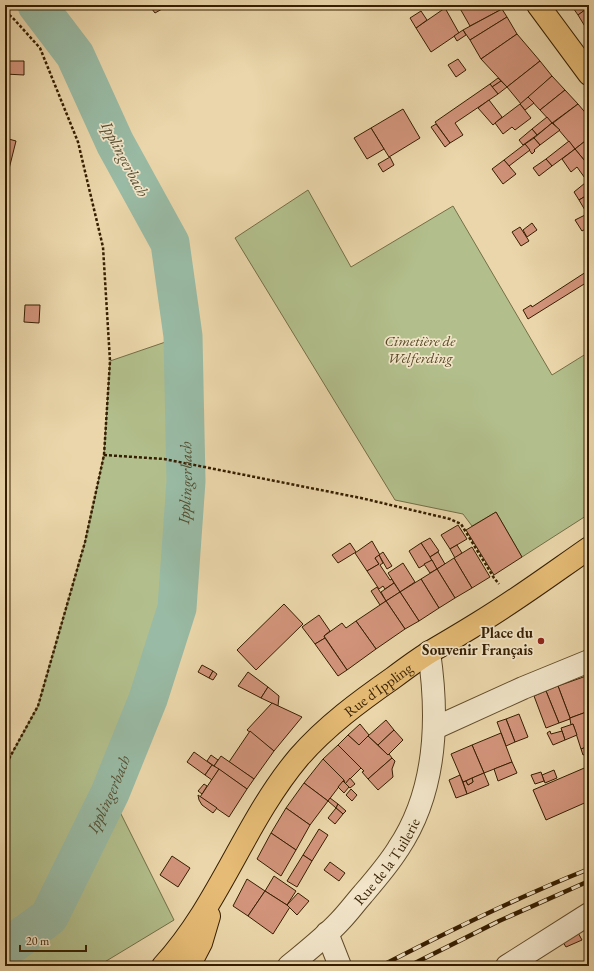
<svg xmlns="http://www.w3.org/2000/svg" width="594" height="971" font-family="'EB Garamond',serif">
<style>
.green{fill:#b2bf8c;stroke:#746e46}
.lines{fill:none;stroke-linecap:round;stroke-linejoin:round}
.river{stroke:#99baa4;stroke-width:39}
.building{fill:#d2947b;stroke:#361e00}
.minor-casing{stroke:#634c2a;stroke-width:24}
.major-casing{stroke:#361e00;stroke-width:24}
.path{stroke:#361e00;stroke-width:2.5;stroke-dasharray:3 2;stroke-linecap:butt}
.minor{stroke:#f1e4c8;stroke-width:22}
.major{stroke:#e5bb75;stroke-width:22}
.rail-casing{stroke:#361e00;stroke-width:4.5}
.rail{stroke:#f1e4c8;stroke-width:3;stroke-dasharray:9;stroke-linecap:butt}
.poi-dot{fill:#8f2418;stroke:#f1e4c8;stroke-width:1.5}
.labels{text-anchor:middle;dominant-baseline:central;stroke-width:3.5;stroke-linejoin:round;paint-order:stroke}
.park-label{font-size:15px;font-style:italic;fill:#554623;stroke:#f1e4c8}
.poi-label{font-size:15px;font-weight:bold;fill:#361e00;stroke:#f1e4c8;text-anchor:end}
.street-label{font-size:15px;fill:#361e00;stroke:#f1e4c8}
.water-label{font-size:16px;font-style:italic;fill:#544d31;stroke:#f1e4c8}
</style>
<rect width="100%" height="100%" fill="#ead6aa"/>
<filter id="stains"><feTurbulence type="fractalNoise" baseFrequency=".005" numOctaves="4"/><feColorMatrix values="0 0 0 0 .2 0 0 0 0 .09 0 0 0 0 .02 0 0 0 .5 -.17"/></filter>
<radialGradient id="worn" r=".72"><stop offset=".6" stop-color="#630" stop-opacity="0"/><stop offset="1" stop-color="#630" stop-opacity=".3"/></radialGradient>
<g class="green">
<polygon points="308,190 351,267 453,206 552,375 589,352 589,514 522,557 496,512 472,526 463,514 395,500 235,238"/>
<polygon points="183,336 186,481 177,608 148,699 110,792 174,920 98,966 5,966 5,766 38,706 85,542 104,455 110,361"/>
</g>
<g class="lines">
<path class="river" id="s1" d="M5,949L49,917L110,793L148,699L177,608L186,481L183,336L170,243L115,143L75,55L37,5"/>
</g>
<g class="building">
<polygon points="149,5 159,5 162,9 155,13"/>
<polygon points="458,5 500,5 502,9 470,26"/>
<polygon points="571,5 589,5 589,7 578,15"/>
<polygon points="589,7 589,33 578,15"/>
<polygon points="445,8 459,33 431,52 416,28"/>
<polygon points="502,9 507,17 470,40 463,30"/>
<polygon points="421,11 427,20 416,28 410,18"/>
<polygon points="507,17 517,34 481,59 470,40"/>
<polygon points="463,30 466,35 457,41 454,36"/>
<polygon points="517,34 540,61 507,87 481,59"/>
<polygon points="458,59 466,70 456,77 448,65"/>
<polygon points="5,61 24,61 24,75 5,74"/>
<polygon points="540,61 552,76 521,104 507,87"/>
<polygon points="552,76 565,90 540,110 528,97"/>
<polygon points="498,78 501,81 492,87 490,84"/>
<polygon points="501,81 507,87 498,94 492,87"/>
<polygon points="490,84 498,94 455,123 463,135 450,143 435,122"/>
<polygon points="565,90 578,104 552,123 540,110"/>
<polygon points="528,97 534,103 525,110 520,104"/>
<polygon points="489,100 502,117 493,125 478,108"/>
<polygon points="520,104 531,118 515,130 512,127 503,134 495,123"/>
<polygon points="578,104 589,117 589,138 575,149 553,123"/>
<polygon points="403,109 420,138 389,157 371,128"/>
<polygon points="547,117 552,123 537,135 532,129"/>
<polygon points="552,123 560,130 540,145 534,138"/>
<polygon points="436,124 450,143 445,147 431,127"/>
<polygon points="371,128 384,149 367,159 354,138"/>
<polygon points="532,129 537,135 523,145 519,140"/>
<polygon points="5,138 16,141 9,169 5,168"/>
<polygon points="534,138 540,145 534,150 535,151 532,154 525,144"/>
<polygon points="589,138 589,166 575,149"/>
<polygon points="569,141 575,149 552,166 546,159"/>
<polygon points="525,144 530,150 509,166 504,160"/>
<polygon points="575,149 589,166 589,180 587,181 577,167 571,172 562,159"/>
<polygon points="390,157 394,165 383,172 378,164"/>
<polygon points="546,159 552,166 539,176 533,168"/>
<polygon points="504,160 516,174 503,184 492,169"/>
<polygon points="5,168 9,169 5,187"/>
<polygon points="585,183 589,189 589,194 579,200 574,192"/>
<polygon points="589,194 589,217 579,200"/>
<polygon points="587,214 589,217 589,227 582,231 575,220"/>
<polygon points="532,223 537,230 527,237 523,230"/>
<polygon points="520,227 529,241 521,246 512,232"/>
<polygon points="589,270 589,281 528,319 523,310 531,305 532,307"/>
<polygon points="25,305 40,305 39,323 24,322"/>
<polygon points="496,512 522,557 494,575 466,530"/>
<polygon points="458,525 467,539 450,549 441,535"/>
<polygon points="430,538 439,551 430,557 421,543"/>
<polygon points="372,541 380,555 375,558 379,564 367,571 355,553"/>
<polygon points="350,543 356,552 338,563 332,555"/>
<polygon points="421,543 432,560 419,568 409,551"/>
<polygon points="457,545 462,553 455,558 450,549"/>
<polygon points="472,547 490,577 472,588 454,558"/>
<polygon points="383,552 392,566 387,569 379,555"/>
<polygon points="438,552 445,564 437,569 430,557"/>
<polygon points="379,555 383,563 380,565 390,580 392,579 394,583 385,589 383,586 379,589 367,571 379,564 375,558"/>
<polygon points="454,558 472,588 455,598 437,569"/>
<polygon points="432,560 437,569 430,573 424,564"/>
<polygon points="403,563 415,582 400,592 388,573"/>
<polygon points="437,569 455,598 439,608 421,579"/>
<polygon points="421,579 439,608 419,621 400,592"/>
<polygon points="394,583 400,592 386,601 381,592"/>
<polygon points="377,587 386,601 380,605 371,591"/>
<polygon points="400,592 419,621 405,629 386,601"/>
<polygon points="386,601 405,629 376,649 356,621"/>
<polygon points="284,604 303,624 256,670 237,650"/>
<polygon points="319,615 330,631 324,636 325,638 315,644 302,627"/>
<polygon points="356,621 376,649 347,670 324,636 342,623 346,628"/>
<polygon points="325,638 347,670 338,676 315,644"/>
<polygon points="202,665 213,671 209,678 198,672"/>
<polygon points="213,671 217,674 213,680 209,678"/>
<polygon points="248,672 268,687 261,698 238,686"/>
<polygon points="589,675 589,711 570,718 558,686"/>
<polygon points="558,686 570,718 570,719 559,723 546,691"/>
<polygon points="268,687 279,696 278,706 261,698"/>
<polygon points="546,691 559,723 546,728 534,696"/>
<polygon points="272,703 302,717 274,751 247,730"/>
<polygon points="589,711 589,746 581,749 573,724 571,725 570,719 570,718"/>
<polygon points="519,714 528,737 515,742 506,719"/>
<polygon points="506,719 515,742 506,746 497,722"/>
<polygon points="386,720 394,730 378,745 368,736"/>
<polygon points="360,724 369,735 359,745 348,735"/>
<polygon points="573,724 577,735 565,740 561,728"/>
<polygon points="394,730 403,740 388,755 378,745"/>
<polygon points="250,731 274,751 254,779 229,762"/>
<polygon points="550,731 551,734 562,731 565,740 553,745 547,733"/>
<polygon points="501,733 512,762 484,773 472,745"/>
<polygon points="348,735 359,745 368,736 388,755 389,754 392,758 368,779 362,772 364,771 338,745"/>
<polygon points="338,745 361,768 345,784 344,780 323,759"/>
<polygon points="472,745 484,773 463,782 451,754"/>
<polygon points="589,746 589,753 583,755 581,749"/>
<polygon points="194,752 212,765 205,775 187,762"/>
<polygon points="211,755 218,760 214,766 207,761"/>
<polygon points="221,756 254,779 247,789 214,766"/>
<polygon points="392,758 395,761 392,769 393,777 378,790 368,779"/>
<polygon points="323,759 344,780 328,801 304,783"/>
<polygon points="512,762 517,773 498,781 494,769"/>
<polygon points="212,765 219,769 212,780 205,775"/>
<polygon points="589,766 589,801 546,820 533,790"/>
<polygon points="219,769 247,789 229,817 200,797"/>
<polygon points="554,770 557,778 545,783 542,775"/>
<polygon points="541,772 544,781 535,784 531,775"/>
<polygon points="484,773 489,785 467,794 463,782 466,781 468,785 473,782 472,778"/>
<polygon points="460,775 467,794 456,798 449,780"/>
<polygon points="350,778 355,784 350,788 345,784"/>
<polygon points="472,778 473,782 468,785 466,781"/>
<polygon points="343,781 349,787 344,793 338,787"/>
<polygon points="304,783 328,801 310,825 286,808"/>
<polygon points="204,784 207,786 202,794 198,791"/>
<polygon points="351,789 357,795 352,801 346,795"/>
<polygon points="198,795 217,808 213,813 202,805 199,800"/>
<polygon points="330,798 338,804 336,808 328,801"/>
<polygon points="338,804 346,811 343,814 336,808"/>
<polygon points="286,808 310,825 296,850 271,833"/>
<polygon points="336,808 343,814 335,824 328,818"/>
<polygon points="319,829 328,835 312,861 303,855"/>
<polygon points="271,833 296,850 281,876 257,859"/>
<polygon points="303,855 312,861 297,887 287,881"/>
<polygon points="172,856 190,868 178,887 160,875"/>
<polygon points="330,862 345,873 339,881 324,870"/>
<polygon points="274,876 296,891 287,905 265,891"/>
<polygon points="247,879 265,891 248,916 233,906"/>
<polygon points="265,891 290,907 273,934 248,916"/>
<polygon points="298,893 309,901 297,915 287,905"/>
<polygon points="576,929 582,940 566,947 561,939"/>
</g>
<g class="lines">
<g class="minor-casing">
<g id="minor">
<polyline points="435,728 523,688 589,661"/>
<polyline points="327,933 340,966"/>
<path id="s2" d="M289,966C306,952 324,938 339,922C348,913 355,903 363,894C375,880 388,865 398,849C437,791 439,719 429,652"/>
<polyline points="507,966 589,914"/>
</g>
</g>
<g class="major-casing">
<g id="major">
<polyline points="538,5 589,74"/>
<path id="s3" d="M163,966C220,904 245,821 299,757C326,726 360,701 393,678C405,669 417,660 430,652C447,642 464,632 480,622C518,599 553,573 589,548"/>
<polyline points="189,966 201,943 209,916"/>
</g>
</g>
<g class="path">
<polyline points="5,12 12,17 40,48 78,142 103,247 110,361 104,455 85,542 38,706 5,766"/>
<polyline points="104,455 164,459 361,498 450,519 461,524 494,578 499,584"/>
</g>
<use href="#minor" class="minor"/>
<use href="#major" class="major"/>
<g class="rail-casing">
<g id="rail">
<path d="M381,966C449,931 518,897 589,869"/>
<polyline points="409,966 499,921 589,881"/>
</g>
</g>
<use href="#rail" class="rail"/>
</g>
<circle class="poi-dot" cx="541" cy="641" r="4"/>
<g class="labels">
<g class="park-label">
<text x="420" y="340">Cimetière de<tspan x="420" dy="17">Welferding</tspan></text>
</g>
<g class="poi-label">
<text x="533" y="632">Place du<tspan x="533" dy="17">Souvenir Français</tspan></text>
</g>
<g class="street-label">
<text stroke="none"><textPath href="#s3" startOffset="354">Rue d'Ippling</textPath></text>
<text stroke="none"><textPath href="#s2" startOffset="144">Rue de la Tuilerie</textPath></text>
</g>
<g class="water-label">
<text transform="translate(125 159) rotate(62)">Ipplingerbach</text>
<text stroke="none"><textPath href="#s1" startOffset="515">Ipplingerbach</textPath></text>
<text stroke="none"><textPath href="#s1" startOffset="191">Ipplingerbach</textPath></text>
</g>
</g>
<rect width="594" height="971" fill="none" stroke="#ead6aa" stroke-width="20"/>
<rect x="6" y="6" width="582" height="959" fill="none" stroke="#361e00" stroke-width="2"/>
<rect x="10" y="10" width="574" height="951" fill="none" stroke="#361e00"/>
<path d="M20 945v6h66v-6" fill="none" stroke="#361e00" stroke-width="2"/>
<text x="26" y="945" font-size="12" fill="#361e00" stroke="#f1e4c8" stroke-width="3" paint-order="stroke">20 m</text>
<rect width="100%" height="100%" filter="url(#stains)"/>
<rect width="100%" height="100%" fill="url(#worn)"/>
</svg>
